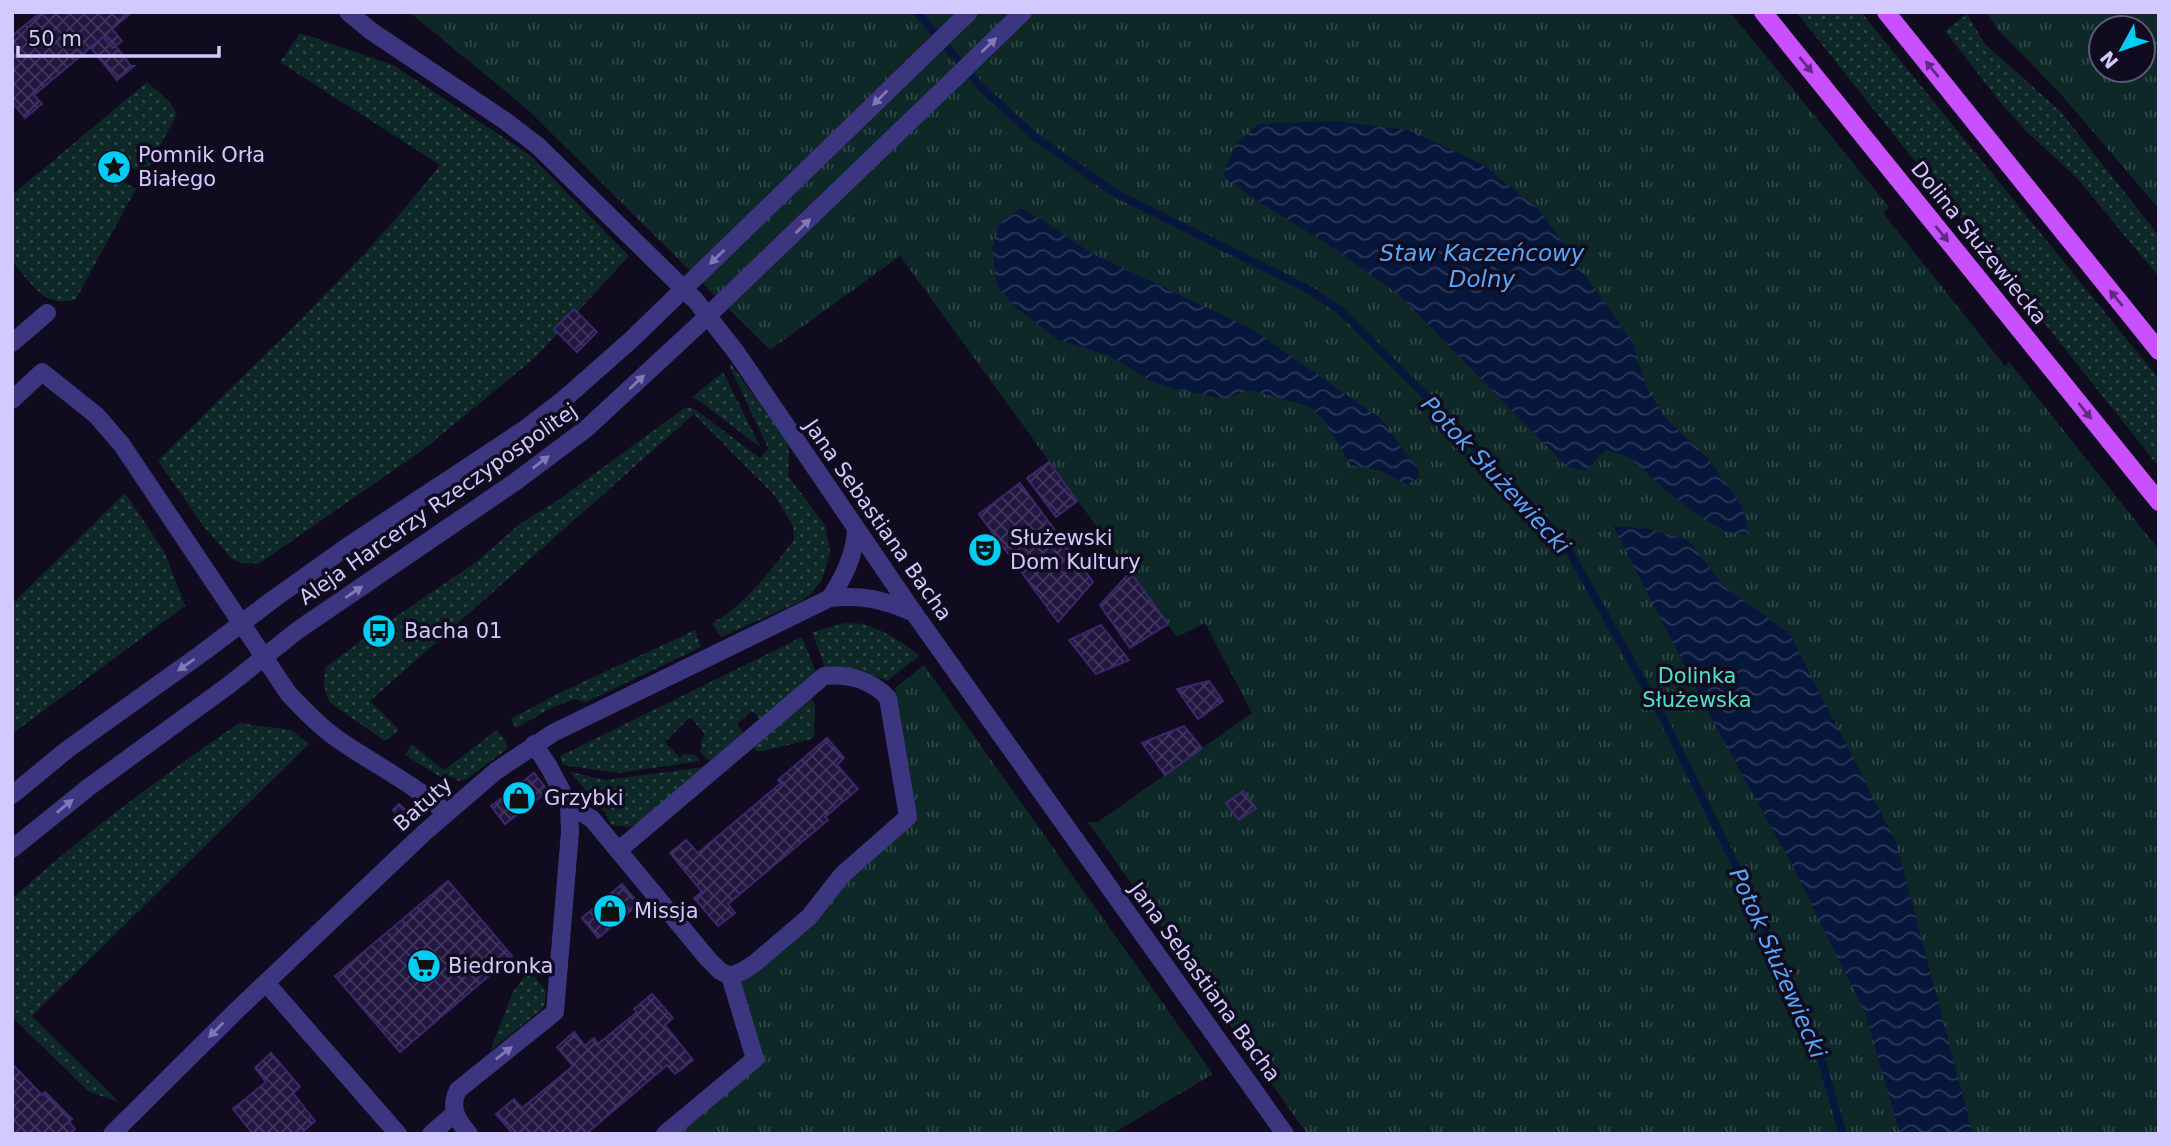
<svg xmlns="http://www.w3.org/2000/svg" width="2171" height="1146" font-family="'DejaVu Sans',sans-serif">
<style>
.grass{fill:url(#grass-dots)}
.park{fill:url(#park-tufts);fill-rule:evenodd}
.water{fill:url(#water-waves)}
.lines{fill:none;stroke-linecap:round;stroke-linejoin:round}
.stream{stroke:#07173c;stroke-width:8}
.building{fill:url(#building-cross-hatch);stroke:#3a286d;stroke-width:2}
.minor{stroke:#3c357f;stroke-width:18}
.tertiary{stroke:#3c357f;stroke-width:18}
.primary{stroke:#c850ff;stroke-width:18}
.tertiary-bridge{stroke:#3c357f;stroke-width:18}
.oneway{fill:#8078b9}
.oneway2{fill:#632a83}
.labels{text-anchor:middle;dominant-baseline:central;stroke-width:7;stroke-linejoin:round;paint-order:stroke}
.poi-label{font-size:21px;fill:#d2c9ff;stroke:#100b1e;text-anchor:start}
.street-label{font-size:21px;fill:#d2c9ff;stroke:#100b1e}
.park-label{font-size:21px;fill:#52e2c7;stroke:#100b1e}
.water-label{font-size:23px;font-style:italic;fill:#57a7ff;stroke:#100b1e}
</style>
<defs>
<pattern id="grass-dots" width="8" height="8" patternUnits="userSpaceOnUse" patternTransform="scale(1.75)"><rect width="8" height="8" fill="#0e2828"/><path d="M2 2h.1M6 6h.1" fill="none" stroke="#304648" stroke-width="1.8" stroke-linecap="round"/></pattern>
<pattern id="park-tufts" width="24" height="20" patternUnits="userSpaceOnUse" patternTransform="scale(1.75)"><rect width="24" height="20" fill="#0e2828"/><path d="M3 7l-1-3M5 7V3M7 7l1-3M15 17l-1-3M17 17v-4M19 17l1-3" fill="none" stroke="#304648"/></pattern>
<pattern id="water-waves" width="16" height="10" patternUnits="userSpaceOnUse" patternTransform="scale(1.75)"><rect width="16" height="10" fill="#07173c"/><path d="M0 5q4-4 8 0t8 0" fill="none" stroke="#2a3759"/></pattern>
<pattern id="building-cross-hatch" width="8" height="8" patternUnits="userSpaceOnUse" patternTransform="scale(1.75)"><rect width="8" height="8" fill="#221740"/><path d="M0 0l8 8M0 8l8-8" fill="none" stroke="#41375d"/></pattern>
</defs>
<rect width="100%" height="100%" fill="#100b1e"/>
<g class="grass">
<polygon points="1796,12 1861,12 2159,379 2159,467"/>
<polygon points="1967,14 1985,44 2061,112 2159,236 2159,277 2076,177 2025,130 2000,102 1945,31"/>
<path d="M300,33L393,65L530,155L629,256L536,357L424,449L260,563L245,564L232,559L204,527L158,461C253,363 356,273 440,165L280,62Z"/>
<path d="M147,82L170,102L177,114L145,174L115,159L108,162L105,169L108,173L136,189L76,299C45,310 30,282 12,261V195Z"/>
<path d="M731,364L787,441L789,454L788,476L825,525L830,551L826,568L821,582L810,595L798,603L721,637L712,623C746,605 771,569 794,540L793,526L775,496L694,414L370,701L399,730L385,741L329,702L324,686L325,668L365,638L369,643L391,627L388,622L476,562L521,523L557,501L683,409L689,407L696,410L760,458L768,448L729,365Z"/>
<polygon points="723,372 761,448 701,402 692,397"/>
<polygon points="125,493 165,553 185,606 12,734 12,604"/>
<path d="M845,623C851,624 858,623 863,624C881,629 905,643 919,656L887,681C867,672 847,664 825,668L812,632Z"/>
<polygon points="695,630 701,647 586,702 575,699 553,707 516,728 511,719 555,695"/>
<polygon points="802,637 816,672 761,720 752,711 737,724 744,734 711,763 700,752 702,738 705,734 690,717 665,742 680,758 684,754 695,755 700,761 619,773 563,765 560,756"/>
<polygon points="809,698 813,700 815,706 814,736 812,739 763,751 757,751 751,746"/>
<path d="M239,723L291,730L309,744L32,1016L120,1103L88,1091L12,1017V899C82,835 161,777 239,723Z"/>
<polygon points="497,730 506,742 507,749 465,780 457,781 454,777 442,778 405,755 412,744 444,770"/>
<polygon points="704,767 639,823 629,827 611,825 606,814 570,772 606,780"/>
<polygon points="529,970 546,991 545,1003 542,1009 490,1051 513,992"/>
</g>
<g class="park">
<polygon points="409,12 1730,12 1889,207 1883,213 2005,366 2009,362 2159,550 2159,1134 1307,1134 1088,822 1098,822 1252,713 1205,623 1177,637 900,256 770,350 527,109"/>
<path d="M1986,12H2159V209L2059,92L1999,31ZM2101,28H2143V70H2101Z"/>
<polygon points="924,665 1213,1074 1112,1134 673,1134 761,1058 730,979 915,817 895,688"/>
</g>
<g class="water">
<polygon points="1335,121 1409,130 1484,165 1541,212 1633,343 1646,386 1666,419 1707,457 1742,506 1750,535 1725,531 1697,514 1660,486 1633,459 1606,450 1586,471 1567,467 1398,294 1335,249 1250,196 1223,176 1235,145 1258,124"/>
<polygon points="1020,208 1038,217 1091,253 1252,329 1380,418 1419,470 1417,479 1407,484 1381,471 1351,465 1323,419 1308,406 1249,390 1225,399 1174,389 1151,381 1108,355 1058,340 1015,307 997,285 992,249 1000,223"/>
<polygon points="1613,526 1647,529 1688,540 1725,587 1790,634 1896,842 1973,1134 1900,1134 1865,1013 1792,865 1714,723"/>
</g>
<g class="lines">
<polyline class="stream" points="917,12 979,85 1035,137 1115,193 1310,290 1343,313 1424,394 1544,520 1569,551 1662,716 1753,901 1822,1062 1843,1134"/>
</g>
<g class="building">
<polygon points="41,12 132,12 112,29 122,41 113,48 103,37 34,95 42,104 25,118 12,102 12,36"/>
<polygon points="103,37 113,48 116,46 131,66 134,66 117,80 90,47"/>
<polygon points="574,309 597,332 577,352 554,329"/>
<polygon points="1049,462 1077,501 1056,517 1027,478"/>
<polygon points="1020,483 1093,582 1058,622 979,514"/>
<polygon points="1130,572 1168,624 1130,648 1100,605"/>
<polygon points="1101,625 1129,660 1096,674 1069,640"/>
<polygon points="1209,681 1223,701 1198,719 1177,689"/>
<polygon points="1184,726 1202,748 1165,775 1142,743"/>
<polygon points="827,738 844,758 837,765 858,789 825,817 828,820 728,904 735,913 718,926 694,898 702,892 670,853 686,840 698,853 781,783 778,780"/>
<polygon points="534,773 548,791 505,824 491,806"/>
<polygon points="1243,791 1256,808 1239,820 1226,803"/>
<polygon points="399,804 410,814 404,821 393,810"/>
<polygon points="448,881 512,956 400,1052 335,976"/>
<polygon points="622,884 639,904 598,938 582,918"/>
<polygon points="652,994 673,1018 665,1025 693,1060 675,1074 667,1065 586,1134 513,1134 496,1114 514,1099 522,1108 573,1066 557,1047 574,1032 585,1046 594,1038 598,1044 637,1012 634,1009"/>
<polygon points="271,1053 300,1087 293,1093 315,1121 300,1134 253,1134 233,1109 266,1082 255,1068"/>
<polygon points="12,1064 42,1095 45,1092 72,1119 69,1122 75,1129 71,1134 12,1134"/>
</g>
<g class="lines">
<g class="minor">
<polyline points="348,12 371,31 504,120 538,146 696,301 736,352 914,613 1285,1134"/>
<polyline points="12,343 47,313"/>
<path d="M12,400L42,372L96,415L122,445L288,693C302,708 316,723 332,735C369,762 412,782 446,813"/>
<path d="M830,598C863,595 883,599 914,613"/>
<path d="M534,744L549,767L569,805L592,819L708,959L720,971L730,976L743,971L755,963L809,917L842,875L908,817L888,698C872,680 848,674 824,676L619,850"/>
<polyline points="266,983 398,1134"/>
<path d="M112,1134L237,1010L425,832L496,771L553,733L830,598C844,577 855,555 856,529"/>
<polyline points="431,1134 455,1113"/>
<path d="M469,1134C457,1120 449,1108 458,1090L555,1012L570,832L569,805"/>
<polyline points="665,1134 755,1059 730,976"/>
</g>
<g class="tertiary">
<polyline points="929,51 969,12"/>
<polyline points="955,78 1023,12"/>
<polyline points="12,795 68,749 205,651 275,598 348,546 525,429 563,400"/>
<polyline points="12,849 89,787 229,685 298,630 515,482 587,428"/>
</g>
<g class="primary">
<polyline points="1763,12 2159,502"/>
<polyline points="1886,12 2159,351"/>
</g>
<g class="tertiary-bridge">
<polyline points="563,400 631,340 929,51"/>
<polyline points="587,428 695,328 955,78"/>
</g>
</g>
<defs><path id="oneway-solid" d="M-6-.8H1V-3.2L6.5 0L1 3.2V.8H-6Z" transform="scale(1.75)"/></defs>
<g class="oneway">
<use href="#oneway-solid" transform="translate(989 45) rotate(-44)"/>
<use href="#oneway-solid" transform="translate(880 98) rotate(135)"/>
<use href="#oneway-solid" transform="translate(803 226) rotate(-44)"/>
<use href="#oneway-solid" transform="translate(717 257) rotate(136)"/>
<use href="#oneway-solid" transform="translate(637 382) rotate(-43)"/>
<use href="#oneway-solid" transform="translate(541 462) rotate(-37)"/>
<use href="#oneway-solid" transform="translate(354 592) rotate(-34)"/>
<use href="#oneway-solid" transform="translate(186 665) rotate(145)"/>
<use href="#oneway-solid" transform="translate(65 806) rotate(-39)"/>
<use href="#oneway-solid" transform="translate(216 1030) rotate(135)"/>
<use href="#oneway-solid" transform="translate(504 1053) rotate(-38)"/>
</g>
<g class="oneway2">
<use href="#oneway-solid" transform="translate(1806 65) rotate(51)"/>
<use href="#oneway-solid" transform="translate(1932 69) rotate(-129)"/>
<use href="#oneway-solid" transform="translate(1942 234) rotate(51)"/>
<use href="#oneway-solid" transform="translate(2116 298) rotate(-129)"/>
<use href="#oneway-solid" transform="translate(2085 411) rotate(51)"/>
</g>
<defs>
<g id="sight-disc" transform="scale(1.75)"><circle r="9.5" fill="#00cdf4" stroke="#100b1e"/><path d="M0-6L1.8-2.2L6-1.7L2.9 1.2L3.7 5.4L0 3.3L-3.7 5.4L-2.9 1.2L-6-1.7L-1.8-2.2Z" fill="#111"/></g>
<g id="theatre-disc" transform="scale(1.75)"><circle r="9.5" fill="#00cdf4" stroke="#100b1e"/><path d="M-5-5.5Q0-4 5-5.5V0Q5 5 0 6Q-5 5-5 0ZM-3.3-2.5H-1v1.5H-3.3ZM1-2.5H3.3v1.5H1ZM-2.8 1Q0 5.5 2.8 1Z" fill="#111"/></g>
<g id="bus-disc" transform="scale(1.75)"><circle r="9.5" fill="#00cdf4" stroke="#100b1e"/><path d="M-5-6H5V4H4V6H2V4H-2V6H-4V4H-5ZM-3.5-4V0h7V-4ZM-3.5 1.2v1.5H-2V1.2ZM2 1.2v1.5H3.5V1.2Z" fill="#111"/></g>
<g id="shop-disc" transform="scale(1.75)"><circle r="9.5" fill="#00cdf4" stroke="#100b1e"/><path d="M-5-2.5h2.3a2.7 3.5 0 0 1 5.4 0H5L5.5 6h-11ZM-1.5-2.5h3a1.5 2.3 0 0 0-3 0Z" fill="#111"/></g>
<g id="supermarket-disc" transform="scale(1.75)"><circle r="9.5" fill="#00cdf4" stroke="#100b1e"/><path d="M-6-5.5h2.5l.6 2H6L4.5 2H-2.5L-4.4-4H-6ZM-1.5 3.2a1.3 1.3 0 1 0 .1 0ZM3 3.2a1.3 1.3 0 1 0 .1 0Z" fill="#111"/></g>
</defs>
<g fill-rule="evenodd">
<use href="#sight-disc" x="114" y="167"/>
<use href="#theatre-disc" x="985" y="550"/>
<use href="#bus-disc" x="379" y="631"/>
<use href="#shop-disc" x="519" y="798"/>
<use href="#shop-disc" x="610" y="911"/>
<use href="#supermarket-disc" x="424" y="966"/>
</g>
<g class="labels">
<g class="poi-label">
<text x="138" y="155">Pomnik Orła<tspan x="138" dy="24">Białego</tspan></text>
<text x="1010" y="538">Służewski<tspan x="1010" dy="24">Dom Kultury</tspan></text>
<text x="404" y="631">Bacha 01</text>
<text x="544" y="798">Grzybki</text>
<text x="634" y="911">Missja</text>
<text x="448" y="966">Biedronka</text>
</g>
<g class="street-label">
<text transform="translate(1979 243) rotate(51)">Dolina Służewiecka</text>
<text transform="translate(438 504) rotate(-35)">Aleja Harcerzy Rzeczypospolitej</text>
<text transform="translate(878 520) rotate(55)">Jana Sebastiana Bacha</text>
<text transform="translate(423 804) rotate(-42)">Batuty</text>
<text transform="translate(1205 982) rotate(54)">Jana Sebastiana Bacha</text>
</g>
<g class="park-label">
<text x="1697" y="676">Dolinka<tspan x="1697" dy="24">Służewska</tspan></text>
</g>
<g class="water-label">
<text x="1482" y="253">Staw Kaczeńcowy<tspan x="1482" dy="26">Dolny</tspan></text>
<text transform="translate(1496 475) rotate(47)">Potok Służewiecki</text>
<text transform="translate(1778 963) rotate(66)">Potok Służewiecki</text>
</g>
</g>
<rect width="2171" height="1146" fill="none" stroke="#d2c9ff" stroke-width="28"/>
<g transform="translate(2122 49) rotate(230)"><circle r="33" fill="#100b1e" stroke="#5e5778" stroke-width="2"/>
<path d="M0-5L12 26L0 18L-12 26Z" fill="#00cdf4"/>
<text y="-10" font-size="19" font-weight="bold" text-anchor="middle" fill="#d2c9ff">N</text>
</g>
<path d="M18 46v10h201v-10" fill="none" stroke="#d2c9ff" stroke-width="3.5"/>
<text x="28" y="46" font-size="21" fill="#d2c9ff" stroke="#100b1e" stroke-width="5" paint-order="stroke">50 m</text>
</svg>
